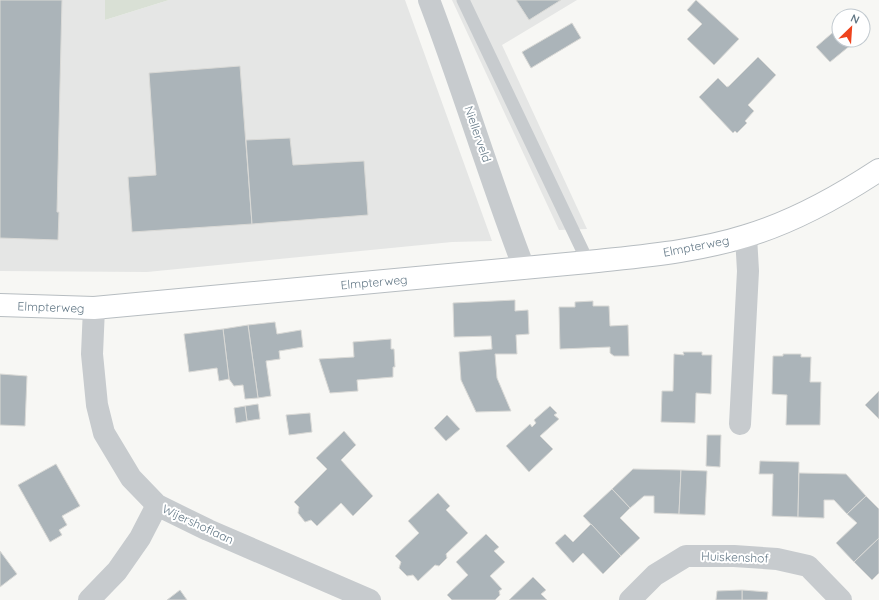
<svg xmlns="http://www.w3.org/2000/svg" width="879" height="600" font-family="Quicksand,sans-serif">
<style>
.built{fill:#e5e6e5}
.green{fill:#d9e0d5}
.building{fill:#abb4b9;stroke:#d9d9d6}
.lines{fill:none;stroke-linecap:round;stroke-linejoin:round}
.secondary-casing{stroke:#b7bdc1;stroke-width:24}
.lane{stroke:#c7cbce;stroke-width:13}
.street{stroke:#c7cbce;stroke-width:22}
.secondary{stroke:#fff;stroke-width:22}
.labels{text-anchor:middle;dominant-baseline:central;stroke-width:4;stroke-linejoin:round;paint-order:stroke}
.street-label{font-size:12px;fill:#647987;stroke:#fff}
</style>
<rect width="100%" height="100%" fill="#f7f7f4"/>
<g class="built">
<polygon points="0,0 105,0 105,20 169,0 405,0 492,241 452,242 147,272 0,271"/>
<polygon points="452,0 577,0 502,45 587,229 559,230"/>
</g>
<polygon class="green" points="105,0 169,0 105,20"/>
<g class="building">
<polygon points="0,0 62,0 57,212 59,212 58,240 0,238"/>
<polygon points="516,0 561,0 529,20"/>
<polygon points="696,0 739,39 714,65 687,39 702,24 687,10"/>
<polygon points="572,23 581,38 531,68 522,52"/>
<polygon points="838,28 839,40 848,40 852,44 830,62 816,47"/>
<polygon points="758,57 776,75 748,105 754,111 745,121 747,123 737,133 735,131 733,133 699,97 718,78 727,87 729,86"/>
<polygon points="240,66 252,224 132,232 128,177 156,175 149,73"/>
<polygon points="290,138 293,165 364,161 368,215 252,224 246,140"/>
<polygon points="515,300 515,311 528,310 529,334 516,335 517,354 495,354 497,378 511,411 476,412 461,380 459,352 492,349 491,336 454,337 453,303"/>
<polygon points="593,301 593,306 609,306 610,326 628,325 629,356 614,356 610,353 610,347 560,349 559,307 575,307 575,302"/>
<polygon points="275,322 277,334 301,330 303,347 279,351 280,359 266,361 271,396 258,398 248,325"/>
<polygon points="248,325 258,398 245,399 243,385 234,386 229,379 223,329"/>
<polygon points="223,329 229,379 219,381 217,368 189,372 184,334"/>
<polygon points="391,339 391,349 394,349 395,367 393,367 393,377 357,380 358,391 330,393 319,359 354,357 353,342"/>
<polygon points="683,352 702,352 702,355 712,355 711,394 696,393 695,423 661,422 662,391 673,391 674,354 684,355"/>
<polygon points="783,354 801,354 801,357 811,357 810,382 821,382 820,425 786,425 787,395 772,394 773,356 783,356"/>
<polygon points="0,374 27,376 25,426 0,425"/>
<polygon points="879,391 879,419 865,405"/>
<polygon points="258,404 260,419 247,421 245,406"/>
<polygon points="245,406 247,421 236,423 234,408"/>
<polygon points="550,406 557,413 554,415 559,419 540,436 553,449 529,472 506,446 530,424 532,427 536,423 534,420"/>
<polygon points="310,413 312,432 289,435 286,415"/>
<polygon points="447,415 460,429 446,441 434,428"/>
<polygon points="344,431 356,445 341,460 373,496 353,516 341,503 317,526 311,520 305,522 298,513 299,507 294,502 327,469 316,458"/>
<polygon points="707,435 721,435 720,467 706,466"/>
<polygon points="760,461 799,462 798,517 772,516 773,474 759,474"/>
<polygon points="56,464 80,506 62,516 67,525 59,530 62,535 50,542 18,485"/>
<polygon points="633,469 681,470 679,514 654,513 654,496 644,496 630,508 612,489"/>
<polygon points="681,470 707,471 705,515 679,514"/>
<polygon points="799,473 846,474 866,496 847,514 834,500 824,500 824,518 798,517"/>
<polygon points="612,489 630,508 620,518 640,538 621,556 583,516"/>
<polygon points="438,493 450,506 446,510 468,533 446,554 447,558 439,566 435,565 418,581 413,575 407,576 399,568 401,562 395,556 419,533 408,521"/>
<polygon points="866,496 879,509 879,538 854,562 836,543 857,523 847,514"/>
<polygon points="591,524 621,556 603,574 583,553 573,563 555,543 565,534 573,542"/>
<polygon points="486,534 499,547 494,551 505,562 490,576 502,589 499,591 500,595 495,600 452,600 447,595 468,575 456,562"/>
<polygon points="879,538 879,573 872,580 854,562"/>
<polygon points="0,551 17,574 0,587"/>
<polygon points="533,577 546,590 541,594 547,600 509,600"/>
<polygon points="180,590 187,600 167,600"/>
<polygon points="742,590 768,592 767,600 742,600"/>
<polygon points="742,590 742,600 716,600 717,591"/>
</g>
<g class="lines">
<g class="secondary-casing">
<path id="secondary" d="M0,305L94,308L588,262C641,256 695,252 746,236C793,222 838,197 879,170"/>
</g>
<polyline class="lane" points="463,0 588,262"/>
<g class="street">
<path d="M429,0C463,89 490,180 524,268"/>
<polyline points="94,308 92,354 97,405 104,433 131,478 157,505 208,530 370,600"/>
<polyline points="740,424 748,271 746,236"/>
<polyline points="89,600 117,571 140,538 157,505"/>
<polyline points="630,600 655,575 686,556 734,556 777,559 808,566 841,600"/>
</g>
<use href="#secondary" class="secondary"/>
</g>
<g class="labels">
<g class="street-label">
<text transform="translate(478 134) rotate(71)">Niellerveld</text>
<text transform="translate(696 246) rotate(-11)">Elmpterweg</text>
<text transform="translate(374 282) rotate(-5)">Elmpterweg</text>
<text transform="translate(51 307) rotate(2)">Elmpterweg</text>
<text transform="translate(198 524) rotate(25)">Wijershoflaan</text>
<text transform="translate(735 557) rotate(2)">Huiskenshof</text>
</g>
</g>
<g transform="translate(851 28) rotate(25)"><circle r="19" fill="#ffffff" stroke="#c1c9cf"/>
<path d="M0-3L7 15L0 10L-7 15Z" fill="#ee431d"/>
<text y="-6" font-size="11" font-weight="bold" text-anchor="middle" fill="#647987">N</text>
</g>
</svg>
